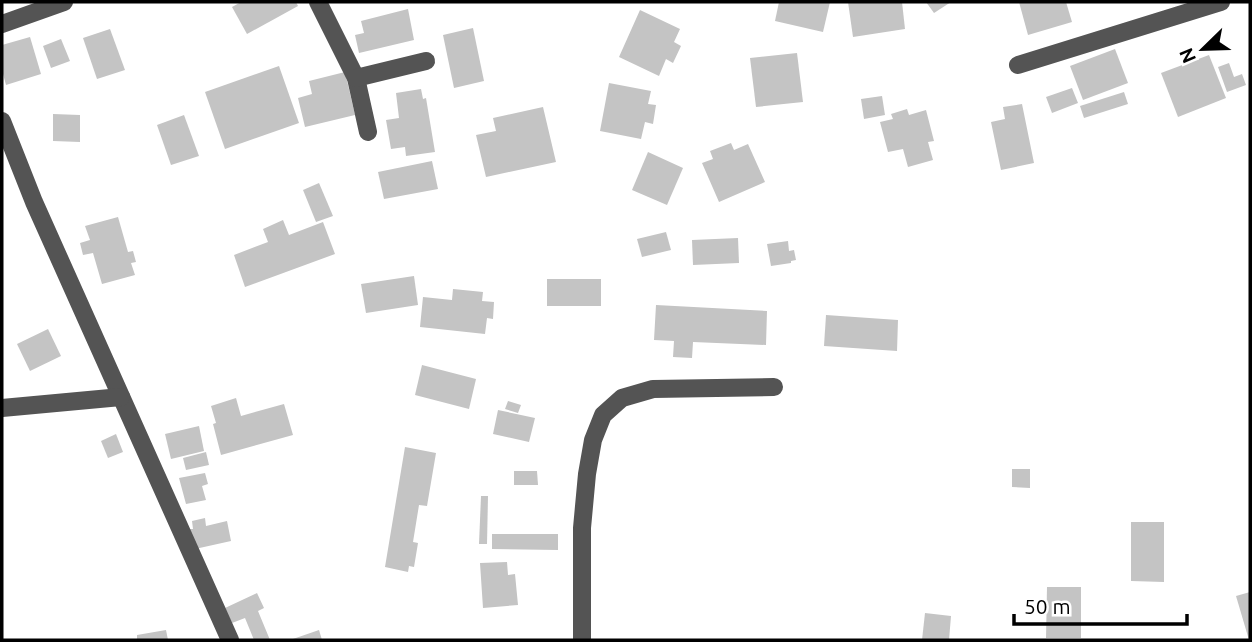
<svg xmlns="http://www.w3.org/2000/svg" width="1252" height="642" font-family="Ubuntu,sans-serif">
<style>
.building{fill:#c4c4c4}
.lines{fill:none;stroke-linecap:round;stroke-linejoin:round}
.minor{stroke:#545454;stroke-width:18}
</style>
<rect width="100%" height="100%" fill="#fff"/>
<g class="building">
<polygon points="241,2 296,2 298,6 247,34 232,7"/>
<polygon points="779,2 830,2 823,32 775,21"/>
<polygon points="848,2 902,2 905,29 853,37"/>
<polygon points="926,2 951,2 934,13"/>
<polygon points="1019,2 1066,2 1072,22 1028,35"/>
<polygon points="408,9 414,40 359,53 355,35 364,33 361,21"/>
<polygon points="640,10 680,29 674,42 681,46 673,63 666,59 659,76 619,57"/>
<polygon points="473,28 484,81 454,88 443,35"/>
<polygon points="110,29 125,70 97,79 83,38"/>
<polygon points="30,37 41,74 6,85 2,70 2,45"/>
<polygon points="61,39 70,61 51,68 43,46"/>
<polygon points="1115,49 1128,83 1083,100 1070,66"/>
<polygon points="797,53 803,102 756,107 750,58"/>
<polygon points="1209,55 1226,98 1178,117 1161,73"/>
<polygon points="1229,63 1234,77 1242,74 1246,85 1227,92 1218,67"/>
<polygon points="279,66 299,123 225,149 205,92"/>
<polygon points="345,72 355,115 305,127 298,98 312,94 309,81"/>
<polygon points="609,83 651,91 648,104 656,105 653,124 645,122 641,139 600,131"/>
<polygon points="1072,88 1078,103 1052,113 1046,97"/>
<polygon points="421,89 423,99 426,98 435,152 406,156 405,147 391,149 386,120 399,118 396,93"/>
<polygon points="1124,92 1128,104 1084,118 1080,106"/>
<polygon points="882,96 885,115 864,119 861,99"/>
<polygon points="1022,104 1034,163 1001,170 991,122 1005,119 1003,107"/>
<polygon points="543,107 556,162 486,177 476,135 496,131 493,118"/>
<polygon points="907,109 909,115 926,110 934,141 928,142 933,160 908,167 903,149 888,152 880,122 893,119 891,114"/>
<polygon points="53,114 80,115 80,142 53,141"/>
<polygon points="184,115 199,156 171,165 157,125"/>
<polygon points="731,143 734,150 748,144 765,182 719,202 702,163 713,159 710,151"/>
<polygon points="648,152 683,168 667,205 632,190"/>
<polygon points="432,161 438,189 384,199 378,172"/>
<polygon points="319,183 333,216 316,222 303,190"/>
<polygon points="118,217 128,252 133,251 136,262 131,263 135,275 102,284 93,253 83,255 80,243 90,240 85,226"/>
<polygon points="283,220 289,235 323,222 335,254 245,287 234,255 268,242 263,229"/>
<polygon points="666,232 671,250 642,257 637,239"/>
<polygon points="738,238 739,263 693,265 692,240"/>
<polygon points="788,241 789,251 794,250 796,260 791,261 791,263 771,266 767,244"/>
<polygon points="414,276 418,305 366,313 361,284"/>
<rect x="547" y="279" width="54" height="27"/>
<polygon points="453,289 483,292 482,301 494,302 493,319 487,318 485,334 420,327 423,297 452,300"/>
<polygon points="656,305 767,311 766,345 693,342 692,358 673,357 674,341 654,340"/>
<polygon points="826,315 898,320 897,351 824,346"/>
<polygon points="48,329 61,356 30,371 17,344"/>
<polygon points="422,365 476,379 469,409 415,395"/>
<polygon points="236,398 241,416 284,404 293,435 221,455 213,424 216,423 211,406"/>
<polygon points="508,401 521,405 518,413 505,409"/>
<polygon points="498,410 535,418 529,442 493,434"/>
<polygon points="199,426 204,451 171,459 165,434"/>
<polygon points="116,434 123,452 108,458 101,441"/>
<polygon points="405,447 436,453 427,506 419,505 413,542 418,543 414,567 409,566 408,572 385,567"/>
<polygon points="206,452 209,465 186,470 183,458"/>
<polygon points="1012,469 1030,469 1030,488 1012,487"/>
<polygon points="514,471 537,471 538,485 514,485"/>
<polygon points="205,473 208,484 202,486 206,500 186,504 179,478"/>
<polygon points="481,496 488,496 487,544 479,544"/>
<polygon points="205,518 206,526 227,521 231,541 195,549 190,529 193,529 192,521"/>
<polygon points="1131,522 1164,522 1164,582 1131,581"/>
<polygon points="492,534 558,534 558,550 492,549"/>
<polygon points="507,562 508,575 515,574 518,605 483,608 480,563"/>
<polygon points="1047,587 1081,587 1081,638 1046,638"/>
<polygon points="1250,592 1250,640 1249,640 1236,596"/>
<polygon points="257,593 264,608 258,611 270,640 254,640 245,618 232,623 225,608"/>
<polygon points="925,613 951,616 949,640 922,640"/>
<polygon points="166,630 168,640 137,640 137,635"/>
<polygon points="319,630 322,640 290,640"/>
</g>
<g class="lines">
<g class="minor">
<polyline points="318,2 356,78 368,132"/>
<polyline points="2,24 64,2"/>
<polyline points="1018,65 1221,2"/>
<polyline points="356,78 426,61"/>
<polyline points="2,121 34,202 230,640"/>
<polyline points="2,408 121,397"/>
<polyline points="582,640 582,528 587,474 593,440 603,415 622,398 653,389 774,387"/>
</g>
</g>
<rect width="1252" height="642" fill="none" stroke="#000000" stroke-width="7"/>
<g transform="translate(1203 49) rotate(247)" stroke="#ffffff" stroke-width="5" paint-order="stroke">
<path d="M0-5L12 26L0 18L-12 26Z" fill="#000000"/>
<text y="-10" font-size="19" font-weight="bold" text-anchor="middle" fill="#000000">N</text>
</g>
<path d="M1014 614v10h173v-10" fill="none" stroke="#000000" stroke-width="3.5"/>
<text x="1024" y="614" font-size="21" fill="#000000" stroke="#ffffff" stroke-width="5" paint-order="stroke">50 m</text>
</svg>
